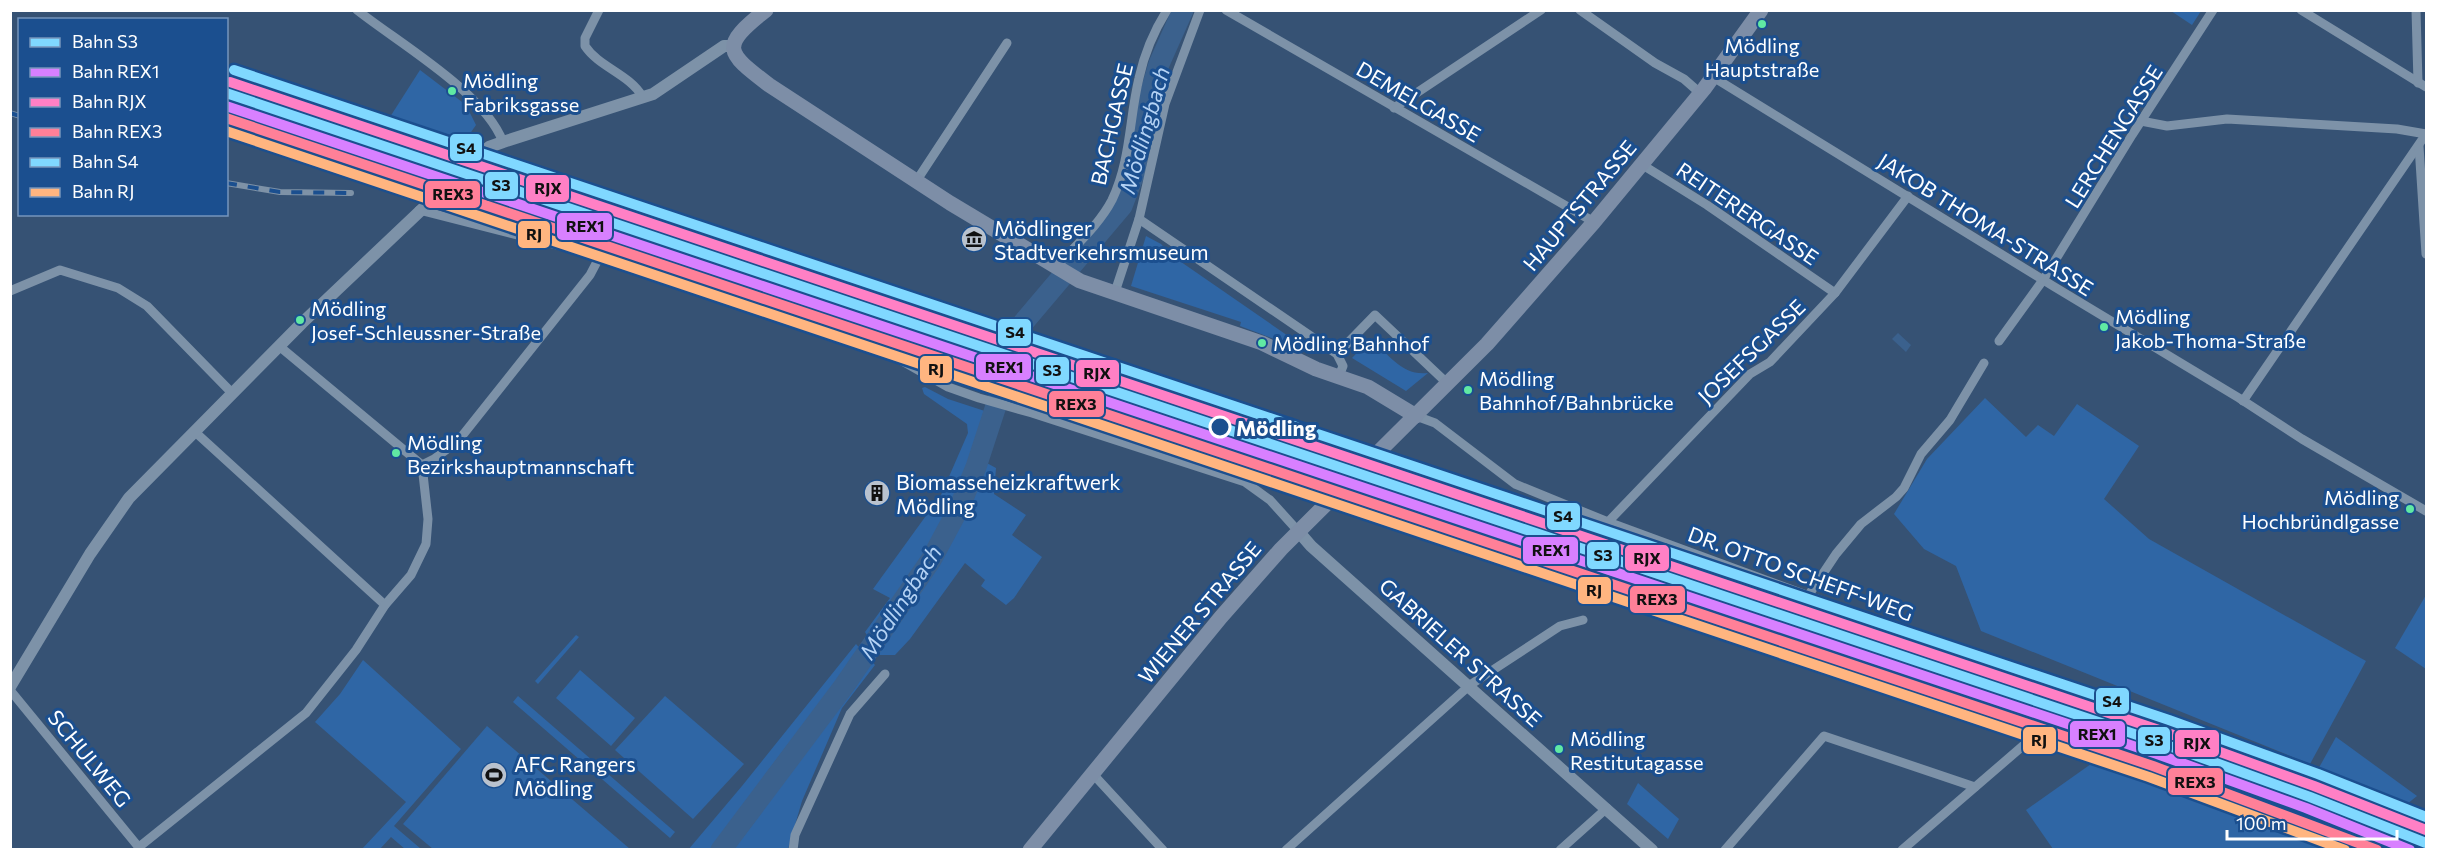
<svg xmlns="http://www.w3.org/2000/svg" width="2437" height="860" font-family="Commissioner,sans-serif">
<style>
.green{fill:#2f66a5}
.water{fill:#3b618d}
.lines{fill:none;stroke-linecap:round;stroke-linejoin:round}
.river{stroke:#3b618d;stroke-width:21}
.minor{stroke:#7d92a8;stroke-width:9}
.tertiary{stroke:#7d92a8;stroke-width:12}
.primary{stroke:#7d8ea7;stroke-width:15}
.rail-casing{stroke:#7e92a7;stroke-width:6}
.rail{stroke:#1b4f8f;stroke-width:4;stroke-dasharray:11;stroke-linecap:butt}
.rail-1-casing{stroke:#1b4f8f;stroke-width:15}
.rail-2-casing{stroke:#1b4f8f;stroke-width:15}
.rail-3-casing{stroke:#1b4f8f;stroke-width:15}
.rail-4-casing{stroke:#1b4f8f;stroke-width:15}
.rail-5-casing{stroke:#1b4f8f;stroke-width:15}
.rail-6-casing{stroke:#1b4f8f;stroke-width:15}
.rail-1{stroke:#80d8ff;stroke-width:10}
.rail-2{stroke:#d880ff;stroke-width:10}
.rail-3{stroke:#ff80c5;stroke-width:10}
.rail-4{stroke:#ff8098;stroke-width:10}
.rail-5{stroke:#80d8ff;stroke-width:10}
.rail-6{stroke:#ffb580;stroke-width:10}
.bus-dot{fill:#60e9a3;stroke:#1b4f8f;stroke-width:2}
.stop-dot{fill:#1b4f8f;stroke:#fff;stroke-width:3}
.labels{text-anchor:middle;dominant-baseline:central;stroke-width:6;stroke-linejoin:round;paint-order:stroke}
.bus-label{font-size:20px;fill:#fff;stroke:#1b4f8f;text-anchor:start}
.street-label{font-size:21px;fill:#fff;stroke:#1b4f8f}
.poi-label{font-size:21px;fill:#fff;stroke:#1b4f8f;text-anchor:start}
.stop-label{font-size:21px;font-weight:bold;fill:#fff;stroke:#1b4f8f;text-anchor:start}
.water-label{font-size:22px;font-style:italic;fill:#b5d3f5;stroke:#1b4f8f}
.line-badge{stroke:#1b4f8f;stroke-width:2}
.pale-badge-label{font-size:16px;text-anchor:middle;font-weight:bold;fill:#111}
</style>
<rect width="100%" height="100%" fill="#365274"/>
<g class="green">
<polygon points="2171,11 2201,10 2201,11 2192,25"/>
<polygon points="420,70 466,105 476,125 462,145 390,117"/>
<polygon points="1146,236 1161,244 1171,255 1291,338 1287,344 1240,326 1241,322 1131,286"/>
<path d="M1371,338C1389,355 1402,376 1428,373L1406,391L1352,358Z"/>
<polygon points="925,387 948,399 994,414 983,461 996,468 994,494 1026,515 1012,535 1042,557 1014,598 1006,605 981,586 985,580 965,563 910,639 895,655 880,655 865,632 890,598 873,589 941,495 968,433 967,424 924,394 922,388"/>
<polygon points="1985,398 2026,437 2038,425 2054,436 2077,404 2139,446 2104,499 2149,539 2366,661 2310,764 1981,631 1956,566 1924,549 1894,514 1927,459"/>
<polygon points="2426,595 2426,669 2395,648"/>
<polygon points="576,635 579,637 538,684 535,681"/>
<polygon points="856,644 875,665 842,708 802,801 788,849 688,850 742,786"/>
<polygon points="363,660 461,749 394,826 421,849 405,849 391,837 380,849 362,849 406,802 315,722 340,694"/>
<polygon points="580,670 635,718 611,746 556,698"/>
<polygon points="518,696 675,832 670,838 513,702"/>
<polygon points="665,696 744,764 693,819 615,750"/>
<polygon points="487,726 630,849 433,849 403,824"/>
<polygon points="2336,737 2417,796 2402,808 2316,773"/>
<polygon points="2115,747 2189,771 2390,849 2053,849 2026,810"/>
<polygon points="1638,783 1679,819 1668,839 1627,804"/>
</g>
<polygon class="water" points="1898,333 1911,345 1906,352 1892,339"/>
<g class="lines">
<polyline class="river" points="721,850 844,686 931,560 960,506 976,467 1023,323 1122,206 1135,172 1146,108 1159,64 1183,10"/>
<g class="minor">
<path d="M357,10C400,44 484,92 503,142"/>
<path d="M599,10L585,38V46C599,67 629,74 642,96"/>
<polyline points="1226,10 1594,222"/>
<polyline points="1580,10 1655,63 1684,79 1700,93"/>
<polyline points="2301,10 2426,87"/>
<polyline points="2416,10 2418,83"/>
<polyline points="1713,77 2053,286 2239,398 2302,439 2426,511"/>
<polyline points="1394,108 1541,10"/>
<polyline points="2141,121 2167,126 2227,119 2397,129 2426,134 2243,401"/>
<polyline points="2419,146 2426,254"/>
<polyline points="1641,164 1707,205 1835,293"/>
<polyline points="917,180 1007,43"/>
<polyline points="419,210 600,256 897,358 948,387 979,398 1032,413 1245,482 1270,500 1298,531"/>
<polyline points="1139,219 1337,354 1343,366 1339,376"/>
<path d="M1056,267C1075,246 1099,225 1112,200C1131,160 1129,119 1139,78C1144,55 1154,31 1167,10"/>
<polyline points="10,291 60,270 118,288 147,306 232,393"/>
<polyline points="1115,292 1139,219 1165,104 1200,10"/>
<polyline points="1999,341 2043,280 2132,135 2213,10"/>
<polyline points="1337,354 1375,315 1448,384"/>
<polyline points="1416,416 1435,423 1515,484 1608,522 2426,823"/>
<polyline points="194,431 385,605"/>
<polyline points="422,465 434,459 458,441 590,275 600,256"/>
<polyline points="1608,522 1750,374 1770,362 1835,293 1908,196"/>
<polyline points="1808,596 1836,554 1861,524 1896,497 1904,488 1921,454 1950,420 1984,363"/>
<polyline points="10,690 141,850"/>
<polyline points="1092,773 1163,850"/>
<polyline points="139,847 306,713 356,650 385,605 411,575 426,544 428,519 422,465 279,346"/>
<polyline points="793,850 795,835 850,714 885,674"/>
<polyline points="1286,850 1470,685 1560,626 1583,620"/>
<polyline points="1560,850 1607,808"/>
<polyline points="1725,850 1824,736 1975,787"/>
<polyline points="1902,850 2039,732"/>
</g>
<g class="tertiary">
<polyline points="1298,531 1311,546 1652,850"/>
<polyline points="10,687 90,554 129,498 302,323 475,159 489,147 503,142 653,94 724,46 733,46"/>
</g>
<g class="primary">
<path d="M766,10C719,47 726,52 769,85L950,203L1080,281L1262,343L1316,369L1368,387L1416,416"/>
<polyline points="1030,850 1221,617 1281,549 1487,344 1594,222 1704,89 1761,10"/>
</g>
<g class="rail-casing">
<g id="rail">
<polyline points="10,113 20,116"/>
<polyline points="226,183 280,192 351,193"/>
</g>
</g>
<use href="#rail" class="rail"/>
<g class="rail-1-casing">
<polyline id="rail-1" points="226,93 2161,743 2310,797 2426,843"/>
</g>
<g class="rail-2-casing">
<polyline id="rail-2" points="226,106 2157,754 2306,808 2410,850"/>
</g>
<g class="rail-3-casing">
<polyline id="rail-3" points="230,82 2165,732 2314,786 2426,830"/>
</g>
<g class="rail-4-casing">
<polyline id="rail-4" points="226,118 2153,766 2377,850"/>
</g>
<g class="rail-5-casing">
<polyline id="rail-5" points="234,70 2169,720 2318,774 2426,817"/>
</g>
<g class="rail-6-casing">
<polyline id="rail-6" points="226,131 2149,777 2345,850"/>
</g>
<use href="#rail-1" class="rail-1"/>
<use href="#rail-2" class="rail-2"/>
<use href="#rail-3" class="rail-3"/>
<use href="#rail-4" class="rail-4"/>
<use href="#rail-5" class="rail-5"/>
<use href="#rail-6" class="rail-6"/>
</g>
<defs>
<g id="museum-disc" transform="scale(1.35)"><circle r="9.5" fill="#b9c2ce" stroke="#1b4f8f"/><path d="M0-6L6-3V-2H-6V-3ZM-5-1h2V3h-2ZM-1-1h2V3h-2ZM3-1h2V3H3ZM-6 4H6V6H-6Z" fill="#111"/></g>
<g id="building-disc" transform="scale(1.35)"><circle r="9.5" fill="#b9c2ce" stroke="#1b4f8f"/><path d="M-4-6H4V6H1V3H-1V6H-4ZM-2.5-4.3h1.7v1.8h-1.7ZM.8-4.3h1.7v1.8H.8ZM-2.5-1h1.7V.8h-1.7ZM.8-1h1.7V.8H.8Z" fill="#111"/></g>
<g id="stadium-disc" transform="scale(1.35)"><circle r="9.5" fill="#b9c2ce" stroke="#1b4f8f"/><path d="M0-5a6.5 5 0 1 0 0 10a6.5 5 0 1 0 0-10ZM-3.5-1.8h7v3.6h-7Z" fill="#111"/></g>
</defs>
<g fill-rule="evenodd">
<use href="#museum-disc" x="974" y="239"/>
<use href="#building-disc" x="877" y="493"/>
<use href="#stadium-disc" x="494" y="775"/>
</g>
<g class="bus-dot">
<circle cx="1762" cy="24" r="5"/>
<circle cx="452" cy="91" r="5"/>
<circle cx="300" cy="320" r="5"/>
<circle cx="2104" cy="327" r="5"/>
<circle cx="1262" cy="343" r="5"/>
<circle cx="1468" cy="390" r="5"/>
<circle cx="396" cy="453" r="5"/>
<circle cx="2410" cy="509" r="5"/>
<circle cx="1559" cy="749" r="5"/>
</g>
<circle class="stop-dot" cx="1220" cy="427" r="10"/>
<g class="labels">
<g class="bus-label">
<text x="1762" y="45" text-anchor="middle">Mödling<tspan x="1762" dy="24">Hauptstraße</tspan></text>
<text x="463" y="80">Mödling<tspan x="463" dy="24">Fabriksgasse</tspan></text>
<text x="311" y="308">Mödling<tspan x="311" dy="24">Josef-Schleussner-Straße</tspan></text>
<text x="2115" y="316">Mödling<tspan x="2115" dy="24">Jakob-Thoma-Straße</tspan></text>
<text x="1273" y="343">Mödling Bahnhof</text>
<text x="1479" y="378">Mödling<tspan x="1479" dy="24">Bahnhof/Bahnbrücke</tspan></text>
<text x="407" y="442">Mödling<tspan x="407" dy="24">Bezirkshauptmannschaft</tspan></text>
<text x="2399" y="497" text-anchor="end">Mödling<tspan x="2399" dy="24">Hochbründlgasse</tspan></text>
<text x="1570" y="738">Mödling<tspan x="1570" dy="24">Restitutagasse</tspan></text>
</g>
<g class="street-label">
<text transform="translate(1419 101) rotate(30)">DEMELGASSE</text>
<text transform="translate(1111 124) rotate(-77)">BACHGASSE</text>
<text transform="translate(2113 136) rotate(-58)">LERCHENGASSE</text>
<text transform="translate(1579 205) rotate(-50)">HAUPTSTRASSE</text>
<text transform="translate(1748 213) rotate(34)">REITERERGASSE</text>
<text transform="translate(1986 224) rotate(32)">JAKOB THOMA-STRASSE</text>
<text transform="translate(1751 351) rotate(-44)">JOSEFSGASSE</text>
<text transform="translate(1801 573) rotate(20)">DR. OTTO SCHEFF-WEG</text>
<text transform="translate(1199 612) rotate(-50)">WIENER STRASSE</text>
<text transform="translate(1461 652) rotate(42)">GABRIELER STRASSE</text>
<text transform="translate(90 758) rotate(51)">SCHULWEG</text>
</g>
<g class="poi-label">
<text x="994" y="227">Mödlinger<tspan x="994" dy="24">Stadtverkehrsmuseum</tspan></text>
<text x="896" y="481">Biomasseheizkraftwerk<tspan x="896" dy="24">Mödling</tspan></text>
<text x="514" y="763">AFC Rangers<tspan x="514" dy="24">Mödling</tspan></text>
</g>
<g class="stop-label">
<text x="1236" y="427">Mödling</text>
</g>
<g class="water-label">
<text transform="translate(1144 130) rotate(-74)">Mödlingbach</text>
<text transform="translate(900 602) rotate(-57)">Mödlingbach</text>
</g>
</g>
<g class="line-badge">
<rect x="449" y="133" width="34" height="29" rx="6" fill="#80d8ff"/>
<rect x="484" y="171" width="35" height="29" rx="6" fill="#80d8ff"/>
<rect x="525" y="174" width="45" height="29" rx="6" fill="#ff80c5"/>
<rect x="424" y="180" width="57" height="29" rx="6" fill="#ff8098"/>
<rect x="556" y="212" width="57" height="29" rx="6" fill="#d880ff"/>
<rect x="517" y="220" width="34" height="29" rx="6" fill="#ffb580"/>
<rect x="997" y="318" width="35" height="29" rx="6" fill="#80d8ff"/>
<rect x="975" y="353" width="57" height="28" rx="6" fill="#d880ff"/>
<rect x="919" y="355" width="34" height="29" rx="6" fill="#ffb580"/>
<rect x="1035" y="356" width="35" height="29" rx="6" fill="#80d8ff"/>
<rect x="1075" y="359" width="45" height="29" rx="6" fill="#ff80c5"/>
<rect x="1048" y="390" width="57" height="28" rx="6" fill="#ff8098"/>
<rect x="1546" y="502" width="35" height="29" rx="6" fill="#80d8ff"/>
<rect x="1522" y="536" width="57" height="29" rx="6" fill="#d880ff"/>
<rect x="1586" y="541" width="34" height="29" rx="6" fill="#80d8ff"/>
<rect x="1624" y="544" width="46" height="28" rx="6" fill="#ff80c5"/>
<rect x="1577" y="576" width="35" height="29" rx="6" fill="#ffb580"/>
<rect x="1629" y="585" width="57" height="29" rx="6" fill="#ff8098"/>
<rect x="2095" y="687" width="35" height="28" rx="6" fill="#80d8ff"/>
<rect x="2069" y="720" width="57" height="28" rx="6" fill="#d880ff"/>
<rect x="2022" y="726" width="35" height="29" rx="6" fill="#ffb580"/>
<rect x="2137" y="726" width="34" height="29" rx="6" fill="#80d8ff"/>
<rect x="2174" y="729" width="46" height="29" rx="6" fill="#ff80c5"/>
<rect x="2167" y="767" width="57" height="29" rx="6" fill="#ff8098"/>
</g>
<g class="pale-badge-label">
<text x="466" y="154">S4</text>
<text x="501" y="191">S3</text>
<text x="548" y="194">RJX</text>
<text x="453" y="200">REX3</text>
<text x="585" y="232">REX1</text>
<text x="534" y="240">RJ</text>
<text x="1015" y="338">S4</text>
<text x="1004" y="373">REX1</text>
<text x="936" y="375">RJ</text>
<text x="1052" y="376">S3</text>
<text x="1097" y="379">RJX</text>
<text x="1076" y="410">REX3</text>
<text x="1563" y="522">S4</text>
<text x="1551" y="556">REX1</text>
<text x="1603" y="561">S3</text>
<text x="1647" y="564">RJX</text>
<text x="1594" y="596">RJ</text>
<text x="1657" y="605">REX3</text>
<text x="2112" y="707">S4</text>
<text x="2097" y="740">REX1</text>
<text x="2039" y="746">RJ</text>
<text x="2154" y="746">S3</text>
<text x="2197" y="749">RJX</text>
<text x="2195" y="788">REX3</text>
</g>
<rect width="2437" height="860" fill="none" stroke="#ffffff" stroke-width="24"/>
<rect x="18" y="18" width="210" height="198" fill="#1b4f8f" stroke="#7695bc" stroke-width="1.5"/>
<rect x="30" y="38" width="30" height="9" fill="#80d8ff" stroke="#7695bc" stroke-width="1.5"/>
<text x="72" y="48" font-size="18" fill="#ffffff">Bahn S3</text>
<rect x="30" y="68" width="30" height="9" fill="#d880ff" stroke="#7695bc" stroke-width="1.5"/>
<text x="72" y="78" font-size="18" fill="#ffffff">Bahn REX1</text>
<rect x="30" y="98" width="30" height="9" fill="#ff80c5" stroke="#7695bc" stroke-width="1.5"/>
<text x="72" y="108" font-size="18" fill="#ffffff">Bahn RJX</text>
<rect x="30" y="128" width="30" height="9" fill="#ff8098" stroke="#7695bc" stroke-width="1.5"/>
<text x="72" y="138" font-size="18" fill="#ffffff">Bahn REX3</text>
<rect x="30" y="158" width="30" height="9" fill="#80d8ff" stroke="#7695bc" stroke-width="1.5"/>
<text x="72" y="168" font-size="18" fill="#ffffff">Bahn S4</text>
<rect x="30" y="188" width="30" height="9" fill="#ffb580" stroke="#7695bc" stroke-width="1.5"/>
<text x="72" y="198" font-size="18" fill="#ffffff">Bahn RJ</text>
<path d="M2227 830v9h170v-9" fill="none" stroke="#ffffff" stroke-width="3"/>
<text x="2236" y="830" font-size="18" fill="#ffffff" stroke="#1b4f8f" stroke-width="4.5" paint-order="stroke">100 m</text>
</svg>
